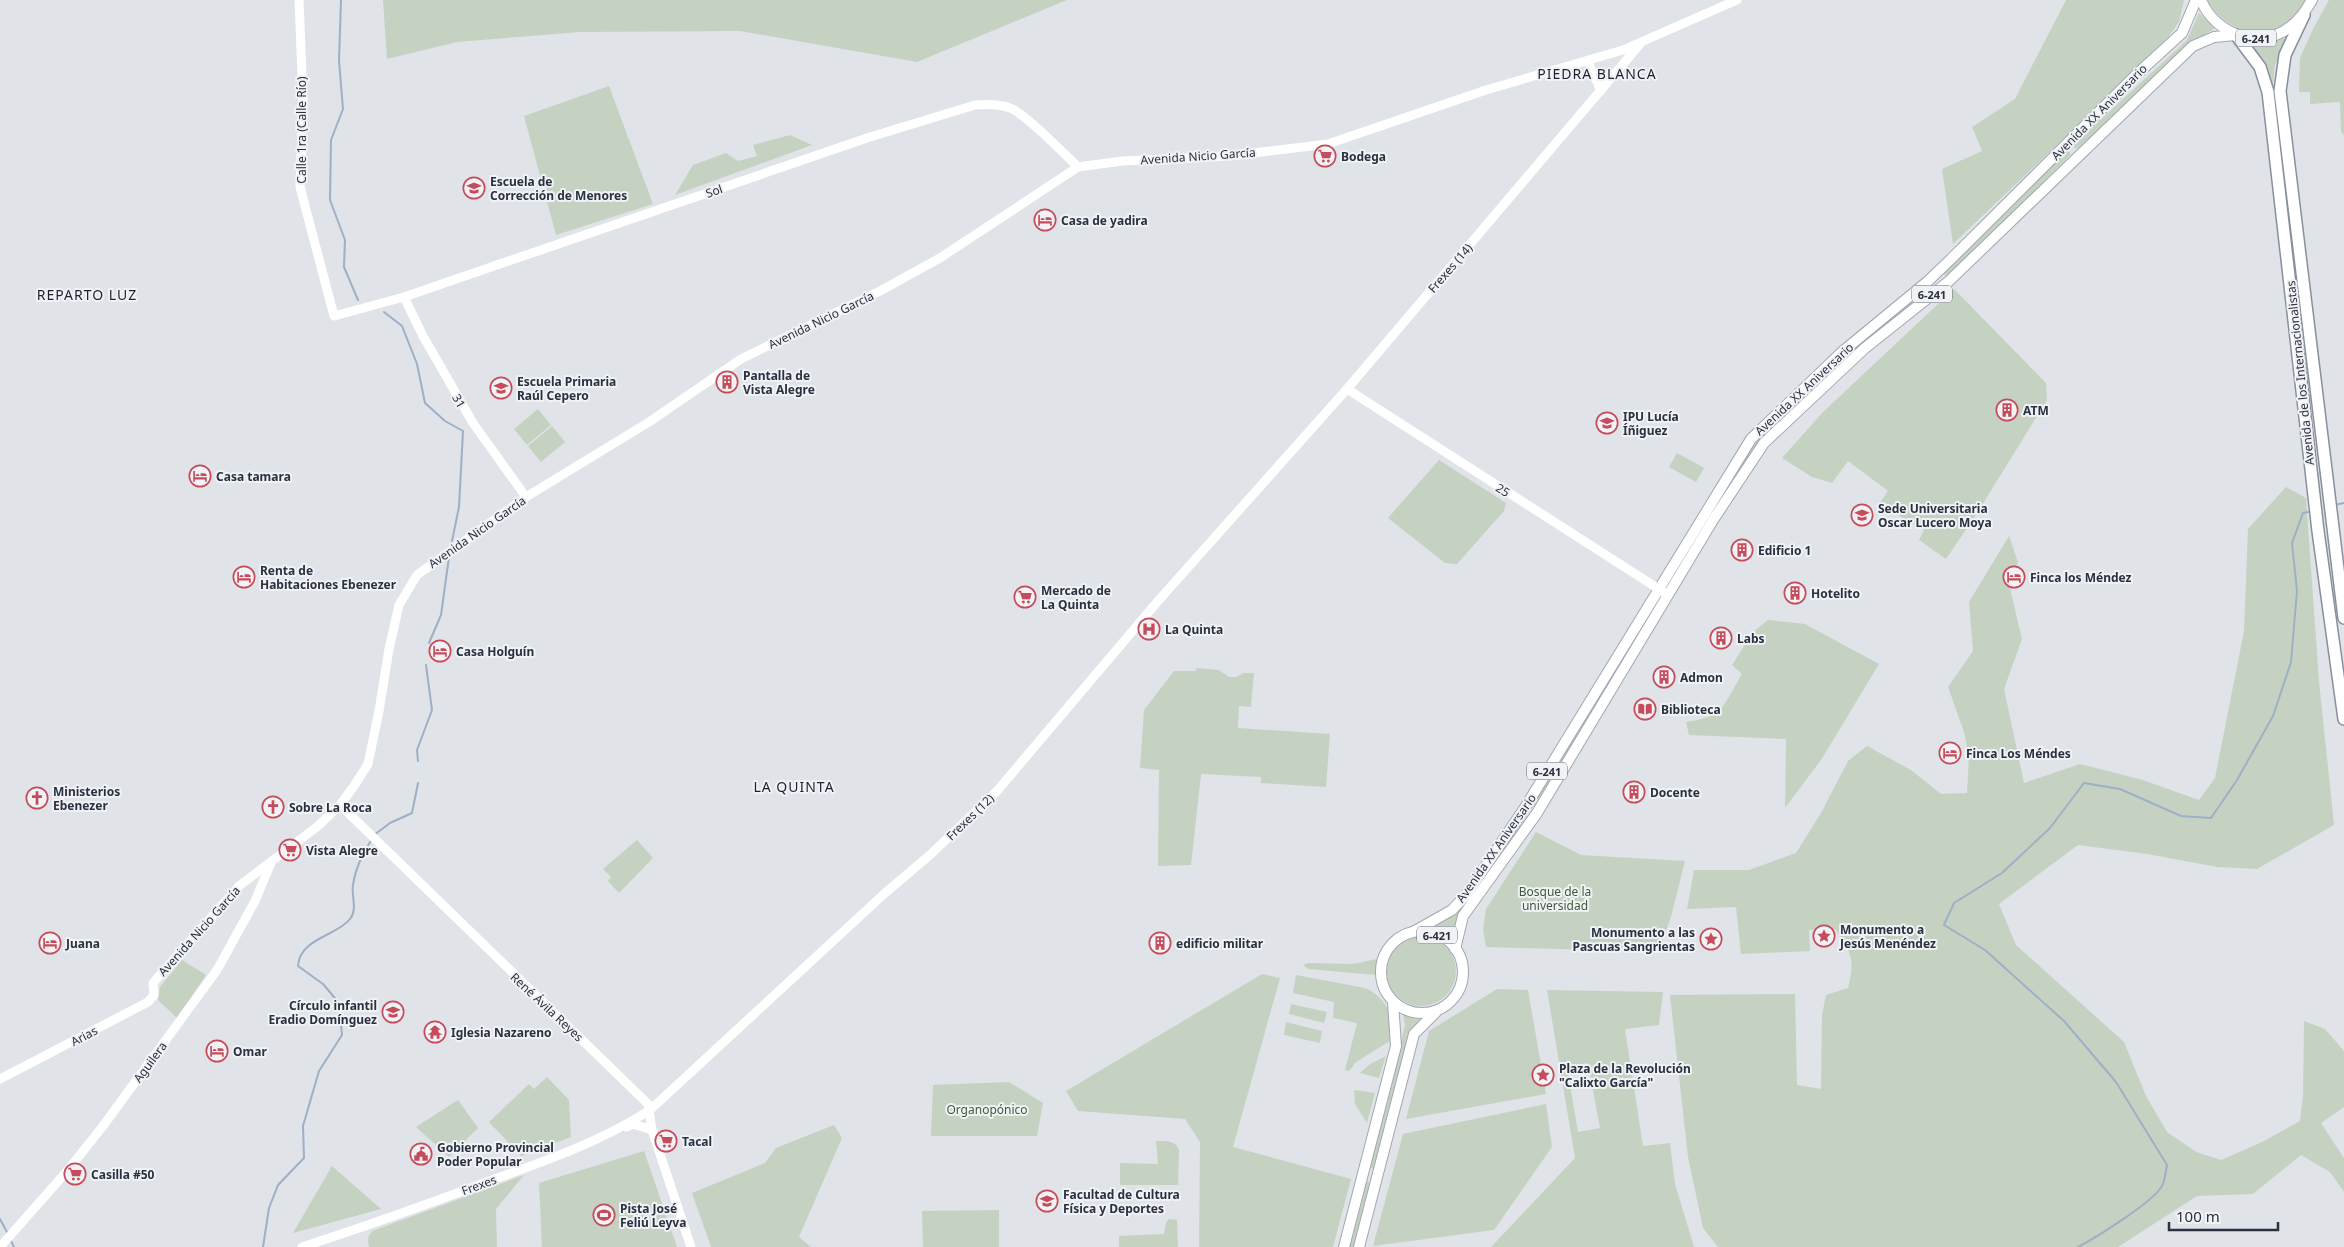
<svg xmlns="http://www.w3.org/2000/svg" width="2344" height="1247" font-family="'Noto Sans',sans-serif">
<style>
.green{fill:#c5d2c2;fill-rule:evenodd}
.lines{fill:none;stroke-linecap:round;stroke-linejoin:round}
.stream{stroke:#9db0c6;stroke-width:2}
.primary-casing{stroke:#a0a7b3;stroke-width:12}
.highway-casing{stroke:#88909e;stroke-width:14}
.secondary{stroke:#fff;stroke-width:9}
.primary{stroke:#fff;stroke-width:10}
.highway{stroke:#fff;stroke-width:11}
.labels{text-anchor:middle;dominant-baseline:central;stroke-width:4;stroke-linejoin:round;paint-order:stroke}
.shield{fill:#f0f2f6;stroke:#656b76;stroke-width:1}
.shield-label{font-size:11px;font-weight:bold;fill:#2a313f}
.street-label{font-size:12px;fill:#2a313f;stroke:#f0f2f6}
.poi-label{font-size:12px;font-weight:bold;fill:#2a313f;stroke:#f0f2f6;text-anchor:start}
.park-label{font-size:12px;fill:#3d5a38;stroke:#f0f2f6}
.neighbourhood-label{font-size:14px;letter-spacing:1px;fill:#1c2230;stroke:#f0f2f6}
</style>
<rect width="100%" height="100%" fill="#e0e3e8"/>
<g class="green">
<polygon points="383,0 1067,0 917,62 740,31 580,32 457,42 387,59"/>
<polygon points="2066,0 2184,0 2179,22 2164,43 1953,244 1942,169 1982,151 1972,127 2015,99"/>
<path d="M2207,0H2305C2284,47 2231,40 2207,0Z"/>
<polygon points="2329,0 2344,0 2344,135 2341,132 2340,102 2310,104 2310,92 2299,92 2300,58 2313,29"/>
<polygon points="2199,13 2215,28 2192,43 2078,148 2074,148 2074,144 2187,40"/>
<polygon points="2286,38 2275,65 2273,86 2296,268 2293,268 2270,84 2247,43 2275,42"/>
<polygon points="609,86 653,204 556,235 524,116"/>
<polygon points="790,135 812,145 675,195 693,165 726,153 738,161 757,156 753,145"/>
<polygon points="2066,152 2070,152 2070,155 1950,275 1945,276 1944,273"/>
<polygon points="1924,288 1929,288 1930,291 1855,353 1851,354 1850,349"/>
<polygon points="1954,289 2046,383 2047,400 1974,518 1946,559 1919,540 1924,530 1879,504 1888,491 1848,461 1832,483 1812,477 1782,458 1822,413"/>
<polygon points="1841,358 1845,358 1846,362 1814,392 1810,390 1811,386"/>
<polygon points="1797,401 1802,401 1761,442 1669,584 1667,580 1755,441"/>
<polygon points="538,409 551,425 527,445 514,429"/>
<polygon points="552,426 565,442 541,462 528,446"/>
<polygon points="1677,453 1704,468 1696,482 1669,467"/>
<polygon points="1439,460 1506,503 1504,511 1457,564 1445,563 1388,518"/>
<path d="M2286,487L2306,498L2319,681L2334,825L2257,869L2217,867L2147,854L2078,845L1999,904L2016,945L2124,1042L2146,1096L2167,1132L2196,1152L2221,1160L2262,1142L2300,1121L2303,1095L2304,1021L2325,1029L2344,1051V1107L2321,1123L2344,1158V1192L2330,1172L2301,1155L2253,1194L2197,1196L2118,1247H1718L1703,1228L1688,1157L1670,995L1795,994L1797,1085L1821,1089L1822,1015L1826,995L1848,988C1855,961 1852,952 1835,929L1809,930L1810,951L1741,954L1736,907L1687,909L1694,870H1749L1796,853L1821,813L1848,761L1867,746L1911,770L1941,794L1967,793L1969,756L1964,732L1948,687L1973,651L1969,602L2009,536L2018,562L2008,580L2022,639L2004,689L2024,783L2080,764L2143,780L2199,800L2215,778L2244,631L2248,529Z"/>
<polygon points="1657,597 1661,601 1534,808 1533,804"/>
<path d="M1768,620L1805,624L1879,664L1821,760L1785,808L1786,739L1689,735L1686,722C1725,717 1723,705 1742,674L1732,665L1753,632Z"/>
<polygon points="1197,668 1219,670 1229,677 1237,677 1243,673 1254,673 1251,707 1239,706 1238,728 1330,734 1326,787 1261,783 1261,777 1201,774 1191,865 1158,866 1159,770 1140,768 1144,710 1174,671 1195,671"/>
<polygon points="1522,825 1454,933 1433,924 1456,911 1517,826"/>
<polygon points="1536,832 1581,855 1685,861 1671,917 1658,952 1486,947 1483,929 1486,909"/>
<polygon points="637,840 653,858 619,893 608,881 611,877 603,869"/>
<circle cx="1421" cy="971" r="35"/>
<polygon points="1377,959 1376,975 1308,969 1303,965 1309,963 1353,964"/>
<polygon points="182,960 206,975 177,1018 158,1000 160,987"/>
<polygon points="1262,974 1280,978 1233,1147 1351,1179 1333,1247 1199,1247 1200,1142 1185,1119 1078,1111 1066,1091"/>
<path d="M1296,975L1365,988C1387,998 1396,1018 1390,1041L1356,1062L1349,1071L1345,1070L1357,1023L1333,1018L1334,1002L1293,993Z"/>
<polygon points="1497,989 1528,990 1546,1094 1406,1119 1429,1031"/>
<path d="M1547,990L1663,992L1659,1025L1625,1029L1643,1146L1670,1143L1675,1184L1694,1247H1491L1575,1158ZM1588,1063L1600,1128L1578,1132L1567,1067Z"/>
<polygon points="1291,1004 1327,1012 1324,1023 1289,1014"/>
<polygon points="1403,1013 1423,1015 1413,1029 1375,1166 1373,1169 1369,1166 1405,1025"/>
<polygon points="1286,1022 1322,1031 1320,1043 1284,1035"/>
<polygon points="1386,1056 1379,1078 1360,1073 1370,1064"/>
<polygon points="547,1077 569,1100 571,1137 521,1156 489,1122 529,1084 534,1089"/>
<polygon points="1009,1082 1043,1103 1037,1136 931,1136 933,1085"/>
<polygon points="1354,1090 1375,1093 1367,1123 1355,1104"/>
<polygon points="458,1100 478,1128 449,1157 416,1127"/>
<polygon points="1546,1104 1552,1147 1494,1230 1373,1246 1403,1134"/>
<polygon points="834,1125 842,1138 799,1237 811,1247 711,1247 692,1193 765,1163 776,1148"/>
<path d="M1156,1141C1166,1141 1175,1140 1179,1150L1178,1185H1120V1163L1158,1164Z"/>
<polygon points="644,1151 677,1247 542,1247 539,1183"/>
<polygon points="332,1166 381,1209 293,1233"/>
<path d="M524,1175L496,1209L497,1247H369C367,1239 368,1233 375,1230Z"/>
<polygon points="1365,1182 1369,1182 1370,1186 1354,1247 1349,1247"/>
<polygon points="999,1210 999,1247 923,1247 922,1211"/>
<polygon points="1169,1219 1177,1220 1178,1247 1119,1247 1119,1236 1164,1234 1166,1223"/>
</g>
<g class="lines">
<g class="stream">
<polyline points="341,0 339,61 343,109 331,140 330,200 345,240 344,267 358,300"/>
<polyline points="384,312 402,326 417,364 425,403 445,421 463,431 459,507 452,541"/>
<polyline points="2334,505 2344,503"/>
<polyline points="429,643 441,615 449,557"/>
<polyline points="418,761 417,750 432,710 426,665"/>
<polyline points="374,835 390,823 412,813 418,783"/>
<polyline points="0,1219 8,1234"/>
<polyline points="10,1239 14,1247"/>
<path d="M263,1247L269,1208L278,1185L304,1158L303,1126L319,1071L342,1035L339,1003L323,984L298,966C300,938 337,936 350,919C358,909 351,896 353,885C355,870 363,852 372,839"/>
<path d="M2078,1247C2095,1238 2157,1200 2163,1184C2165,1178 2166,1171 2167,1165L2116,1082L2064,1021L1985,950L1944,925L1954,903L2002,873L2050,828L2084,783L2120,789L2181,816L2211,818L2237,780L2273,716L2291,662L2297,591L2292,543L2303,513L2313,511"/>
</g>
<g class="primary-casing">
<g id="primary">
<path d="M2201,0C2215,34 2259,51 2290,27C2300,20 2306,10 2312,0"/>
<circle cx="1422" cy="972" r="41"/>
<polyline points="1413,932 1452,910 1466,895 1526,806 1751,439 1842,352 1927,282 1950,260 2137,74 2182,33 2196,0"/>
<polyline points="1455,949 1463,916 1537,813 1713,520 1764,443 1865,348 1948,282 2193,46 2214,37 2236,35"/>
<polyline points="1344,1247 1396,1046 1393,1002"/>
<polyline points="1359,1247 1414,1034 1436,1012"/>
</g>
</g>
<g class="highway-casing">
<g id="highway">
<polyline points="2304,15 2285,55 2280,91 2344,618"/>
<polyline points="2236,35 2260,67 2268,92 2318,531 2344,719"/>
</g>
</g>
<g class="secondary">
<path d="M299,0L303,100L300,187L334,316L404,297L870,137L975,105C987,104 999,104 1010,108C1026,114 1063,153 1078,167"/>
<polyline points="1588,62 1601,91"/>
<polyline points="404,297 423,336 473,423 526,497"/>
<polyline points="1347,389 1665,593"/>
<polyline points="340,805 648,1104 652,1130 691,1247"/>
<polyline points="0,1079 148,1002 154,995 153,983 239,886 318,826 340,805 354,786 368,764 379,711 389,649 399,605 417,575 526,497 649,422 741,359 880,291 940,258 1078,167 1122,161 1228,156 1328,144 1486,90 1623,50 1737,0"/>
<polyline points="626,1127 633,1124 652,1130"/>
<polyline points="0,1247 68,1170 103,1126 217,970 255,901 271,863"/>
<path d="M302,1247C367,1226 431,1203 495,1179C548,1160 602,1141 650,1110L884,894L931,854L997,791L1158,601L1347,389L1640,44"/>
</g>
<use href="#primary" class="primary"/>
<use href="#highway" class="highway"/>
</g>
<defs>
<g id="supermarket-ring" transform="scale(1.125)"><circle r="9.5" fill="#f0f2f6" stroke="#c64c5b" stroke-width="1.5"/><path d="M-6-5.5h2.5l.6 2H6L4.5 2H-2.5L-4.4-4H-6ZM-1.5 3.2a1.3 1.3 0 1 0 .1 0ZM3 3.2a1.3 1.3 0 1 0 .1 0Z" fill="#c64c5b"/></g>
<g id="school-ring" transform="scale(1.125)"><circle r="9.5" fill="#f0f2f6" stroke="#c64c5b" stroke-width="1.5"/><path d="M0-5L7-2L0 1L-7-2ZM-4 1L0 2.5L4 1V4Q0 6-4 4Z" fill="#c64c5b"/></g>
<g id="hotel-ring" transform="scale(1.125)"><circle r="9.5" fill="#f0f2f6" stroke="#c64c5b" stroke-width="1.5"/><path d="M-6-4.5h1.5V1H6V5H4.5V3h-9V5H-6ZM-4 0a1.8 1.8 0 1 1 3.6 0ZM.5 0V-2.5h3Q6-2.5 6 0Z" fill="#c64c5b"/></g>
<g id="building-ring" transform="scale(1.125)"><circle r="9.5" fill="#f0f2f6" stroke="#c64c5b" stroke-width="1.5"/><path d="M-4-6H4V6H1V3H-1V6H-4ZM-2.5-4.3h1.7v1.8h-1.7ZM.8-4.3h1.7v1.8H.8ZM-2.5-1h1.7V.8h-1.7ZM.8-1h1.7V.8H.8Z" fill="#c64c5b"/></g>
<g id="university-ring" transform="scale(1.125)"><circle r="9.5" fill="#f0f2f6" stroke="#c64c5b" stroke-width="1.5"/><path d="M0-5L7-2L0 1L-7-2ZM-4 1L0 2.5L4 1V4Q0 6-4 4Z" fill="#c64c5b"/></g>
<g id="hospital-ring" transform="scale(1.125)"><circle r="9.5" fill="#f0f2f6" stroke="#c64c5b" stroke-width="1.5"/><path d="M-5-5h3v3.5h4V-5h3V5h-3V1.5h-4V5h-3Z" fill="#c64c5b"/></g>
<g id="library-ring" transform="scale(1.125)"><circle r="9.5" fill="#f0f2f6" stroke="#c64c5b" stroke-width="1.5"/><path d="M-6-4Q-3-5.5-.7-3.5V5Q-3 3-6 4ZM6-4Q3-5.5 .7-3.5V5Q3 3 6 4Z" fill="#c64c5b"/></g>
<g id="church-ring" transform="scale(1.125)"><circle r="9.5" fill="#f0f2f6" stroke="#c64c5b" stroke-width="1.5"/><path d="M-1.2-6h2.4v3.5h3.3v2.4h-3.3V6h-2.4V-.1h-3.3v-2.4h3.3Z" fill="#c64c5b"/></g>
<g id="sight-ring" transform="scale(1.125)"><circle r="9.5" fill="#f0f2f6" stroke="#c64c5b" stroke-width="1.5"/><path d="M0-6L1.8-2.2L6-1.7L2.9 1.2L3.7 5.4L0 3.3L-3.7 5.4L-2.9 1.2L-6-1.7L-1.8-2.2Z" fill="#c64c5b"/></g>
<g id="temple-ring" transform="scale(1.125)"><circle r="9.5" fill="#f0f2f6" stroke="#c64c5b" stroke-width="1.5"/><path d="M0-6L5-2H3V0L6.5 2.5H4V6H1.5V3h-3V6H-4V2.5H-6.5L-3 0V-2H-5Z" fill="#c64c5b"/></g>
<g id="civic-ring" transform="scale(1.125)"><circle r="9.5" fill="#f0f2f6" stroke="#c64c5b" stroke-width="1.5"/><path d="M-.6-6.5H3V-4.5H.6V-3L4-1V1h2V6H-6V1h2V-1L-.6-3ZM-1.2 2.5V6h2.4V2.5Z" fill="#c64c5b"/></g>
<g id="stadium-ring" transform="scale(1.125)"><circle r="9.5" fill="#f0f2f6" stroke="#c64c5b" stroke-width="1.5"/><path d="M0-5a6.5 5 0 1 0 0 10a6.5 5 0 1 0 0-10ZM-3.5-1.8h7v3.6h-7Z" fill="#c64c5b"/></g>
</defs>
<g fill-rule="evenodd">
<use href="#supermarket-ring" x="1325" y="156"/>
<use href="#school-ring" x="474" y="188"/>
<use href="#hotel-ring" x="1045" y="220"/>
<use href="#building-ring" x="727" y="382"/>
<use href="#school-ring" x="501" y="388"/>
<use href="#building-ring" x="2007" y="410"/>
<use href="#school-ring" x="1607" y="423"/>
<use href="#hotel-ring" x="200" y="476"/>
<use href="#university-ring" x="1862" y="515"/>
<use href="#building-ring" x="1742" y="550"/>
<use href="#hotel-ring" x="244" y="577"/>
<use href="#hotel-ring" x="2014" y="577"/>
<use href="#building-ring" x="1795" y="593"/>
<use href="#supermarket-ring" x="1025" y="597"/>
<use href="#hospital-ring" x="1149" y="629"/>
<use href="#building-ring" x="1721" y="638"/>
<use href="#hotel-ring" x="440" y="651"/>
<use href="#building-ring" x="1664" y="677"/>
<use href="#library-ring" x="1645" y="709"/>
<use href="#hotel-ring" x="1950" y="753"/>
<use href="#building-ring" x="1634" y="792"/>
<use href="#church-ring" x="37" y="798"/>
<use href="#church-ring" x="273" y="807"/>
<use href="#supermarket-ring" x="290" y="850"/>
<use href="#sight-ring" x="1824" y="936"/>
<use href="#sight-ring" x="1711" y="939"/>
<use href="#hotel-ring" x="50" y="943"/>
<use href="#building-ring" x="1160" y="943"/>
<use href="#school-ring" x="393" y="1012"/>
<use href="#temple-ring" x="435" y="1032"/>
<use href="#hotel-ring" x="217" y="1051"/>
<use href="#sight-ring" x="1543" y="1075"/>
<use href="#supermarket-ring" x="666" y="1141"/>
<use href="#civic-ring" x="421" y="1154"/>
<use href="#supermarket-ring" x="75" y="1174"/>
<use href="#university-ring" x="1047" y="1201"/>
<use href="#stadium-ring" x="604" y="1215"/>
</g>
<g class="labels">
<g class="shield">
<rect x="2236" y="29.5" width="40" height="17" rx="4"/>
<rect x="1912" y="285.5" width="40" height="17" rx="4"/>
<rect x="1527" y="762.5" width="40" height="17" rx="4"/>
<rect x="1417" y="926.5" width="40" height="17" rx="4"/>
</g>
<g class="shield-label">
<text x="2256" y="38">6-241</text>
<text x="1932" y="294">6-241</text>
<text x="1547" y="771">6-241</text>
<text x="1437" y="935">6-421</text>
</g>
<g class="street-label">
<text transform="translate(2099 112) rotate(-45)">Avenida XX Aniversario</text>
<text transform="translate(301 130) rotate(-90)">Calle 1ra (Calle Río)</text>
<text transform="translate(1198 156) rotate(-4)">Avenida Nicio García</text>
<text transform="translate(714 191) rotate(-19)">Sol</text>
<text transform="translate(1450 268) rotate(-49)">Frexes (14)</text>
<text transform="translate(821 320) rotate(-26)">Avenida Nicio García</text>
<text transform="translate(2300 373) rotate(-96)">Avenida de los Internacionalistas</text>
<text transform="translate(1804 389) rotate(-43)">Avenida XX Aniversario</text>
<text transform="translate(459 401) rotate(60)">31</text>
<text transform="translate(1503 490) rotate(32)">25</text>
<text transform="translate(477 532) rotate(-35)">Avenida Nicio García</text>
<text transform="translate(970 817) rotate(-44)">Frexes (12)</text>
<text transform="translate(1496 848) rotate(-55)">Avenida XX Aniversario</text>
<text transform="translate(199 931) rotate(-48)">Avenida Nicio García</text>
<text transform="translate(547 1007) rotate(43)">René Ávila Reyes</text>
<text transform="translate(84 1036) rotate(-28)">Arias</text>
<text transform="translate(150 1062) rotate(-54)">Aguilera</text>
<text transform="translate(479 1185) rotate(-20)">Frexes</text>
</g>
<g class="poi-label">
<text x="1341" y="156">Bodega</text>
<text x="490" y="181">Escuela de<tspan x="490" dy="14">Corrección de Menores</tspan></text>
<text x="1061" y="220">Casa de yadira</text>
<text x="743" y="375">Pantalla de<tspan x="743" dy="14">Vista Alegre</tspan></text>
<text x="517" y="381">Escuela Primaria<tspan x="517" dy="14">Raúl Cepero</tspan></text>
<text x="2023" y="410">ATM</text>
<text x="1623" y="416">IPU Lucía<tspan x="1623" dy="14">Íñiguez</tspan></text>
<text x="216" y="476">Casa tamara</text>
<text x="1878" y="508">Sede Universitaria<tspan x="1878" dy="14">Oscar Lucero Moya</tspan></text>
<text x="1758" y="550">Edificio 1</text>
<text x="260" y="570">Renta de<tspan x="260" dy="14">Habitaciones Ebenezer</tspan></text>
<text x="2030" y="577">Finca los Méndez</text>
<text x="1041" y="590">Mercado de<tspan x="1041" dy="14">La Quinta</tspan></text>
<text x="1811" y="593">Hotelito</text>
<text x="1165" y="629">La Quinta</text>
<text x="1737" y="638">Labs</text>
<text x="456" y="651">Casa Holguín</text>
<text x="1680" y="677">Admon</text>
<text x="1661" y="709">Biblioteca</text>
<text x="1966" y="753">Finca Los Méndes</text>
<text x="53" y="791">Ministerios<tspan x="53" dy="14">Ebenezer</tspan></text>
<text x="1650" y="792">Docente</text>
<text x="289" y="807">Sobre La Roca</text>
<text x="306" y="850">Vista Alegre</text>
<text x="1840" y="929">Monumento a<tspan x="1840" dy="14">Jesús Menéndez</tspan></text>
<text x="1695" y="932" text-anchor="end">Monumento a las<tspan x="1695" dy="14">Pascuas Sangrientas</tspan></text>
<text x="66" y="943">Juana</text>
<text x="1176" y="943">edificio militar</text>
<text x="377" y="1005" text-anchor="end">Círculo infantil<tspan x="377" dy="14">Eradio Domínguez</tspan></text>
<text x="451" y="1032">Iglesia Nazareno</text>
<text x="233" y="1051">Omar</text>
<text x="1559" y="1068">Plaza de la Revolución<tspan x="1559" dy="14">"Calixto García"</tspan></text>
<text x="682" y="1141">Tacal</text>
<text x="437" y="1147">Gobierno Provincial<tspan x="437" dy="14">Poder Popular</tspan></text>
<text x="91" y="1174">Casilla #50</text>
<text x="1063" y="1194">Facultad de Cultura<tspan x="1063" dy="14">Física y Deportes</tspan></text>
<text x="620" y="1208">Pista José<tspan x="620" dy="14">Feliú Leyva</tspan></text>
</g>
<g class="park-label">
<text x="1555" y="891">Bosque de la<tspan x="1555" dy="14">universidad</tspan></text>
<text x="987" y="1109">Organopónico</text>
</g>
<g class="neighbourhood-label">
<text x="1597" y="73">PIEDRA BLANCA</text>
<text x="87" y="294">REPARTO LUZ</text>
<text x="794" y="786">LA QUINTA</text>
</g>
</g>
<path d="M2169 1222v8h109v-8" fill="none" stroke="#2a313f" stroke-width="2.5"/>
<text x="2176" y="1222" font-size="15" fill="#2a313f" stroke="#f0f2f6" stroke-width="4" paint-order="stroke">100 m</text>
</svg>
